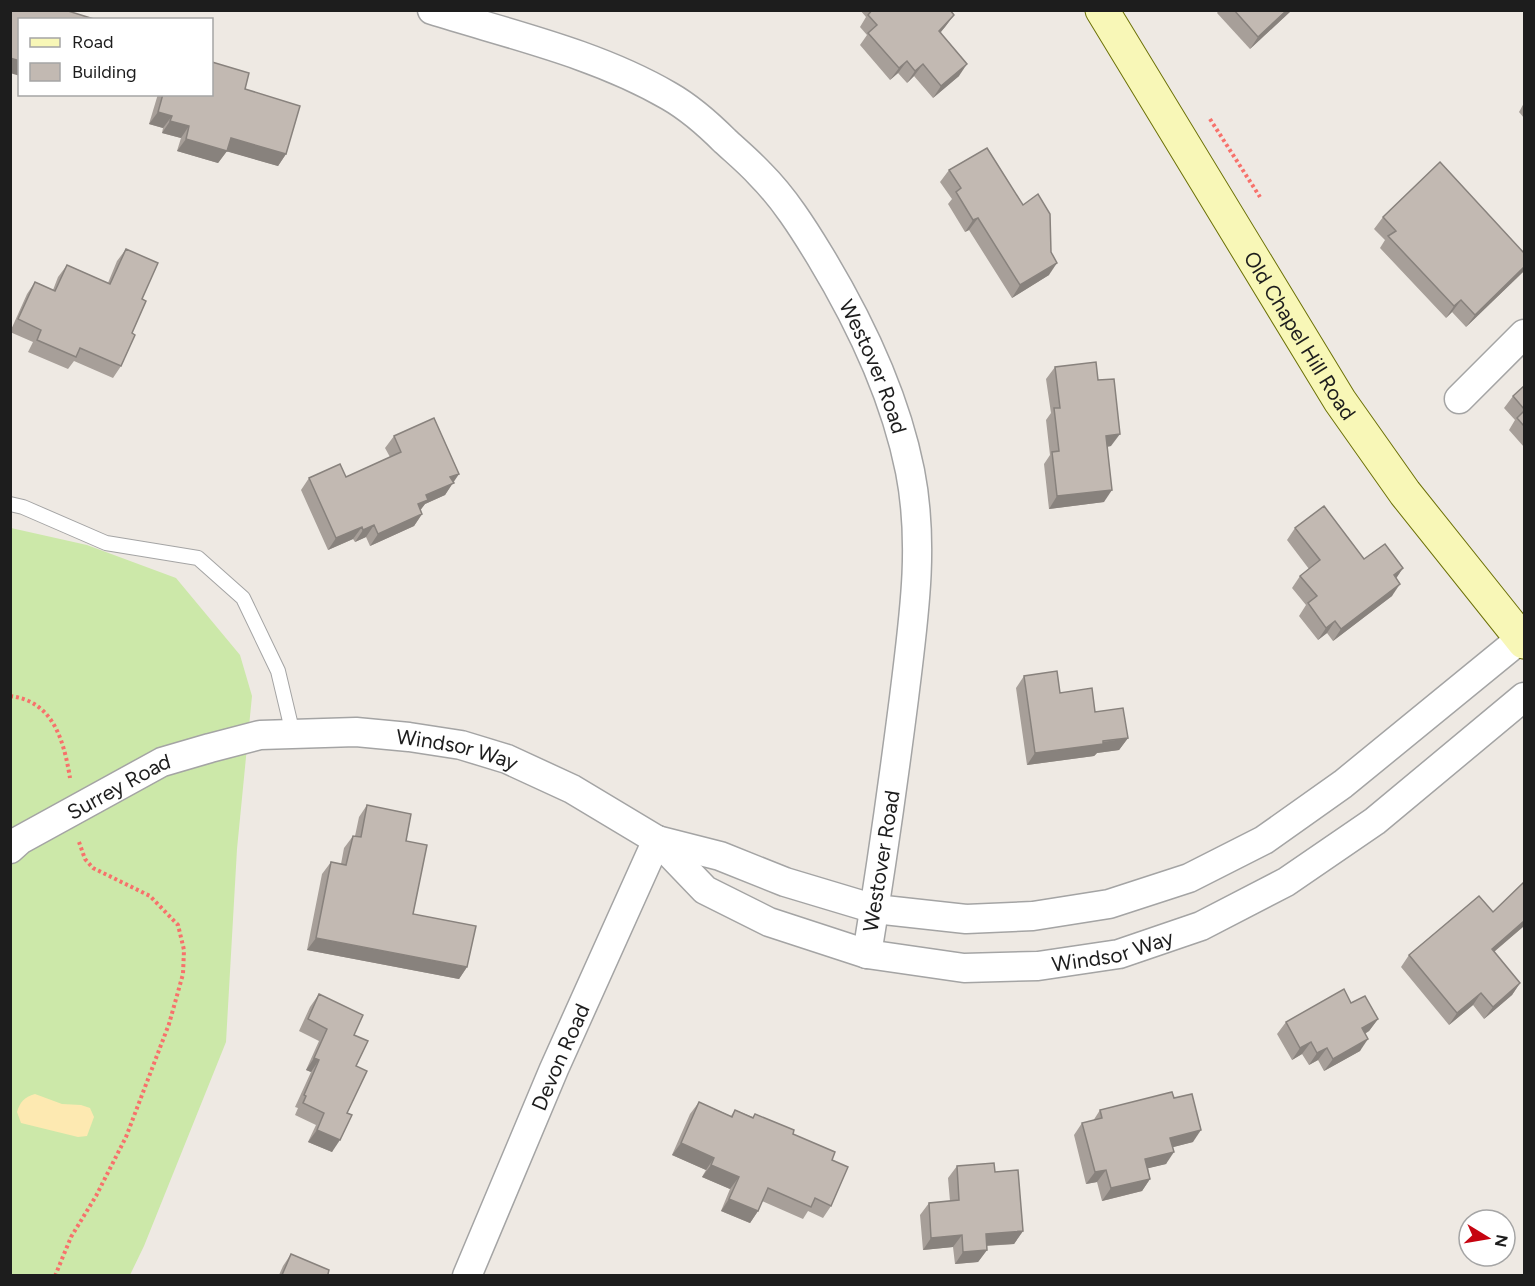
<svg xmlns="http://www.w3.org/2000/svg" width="1535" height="1286" font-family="Figtree,sans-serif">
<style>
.grass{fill:#cce8a9}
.sand{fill:#fde9b1}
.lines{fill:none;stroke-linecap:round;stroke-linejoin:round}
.lane-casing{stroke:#a4a4a4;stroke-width:16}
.street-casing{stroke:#a4a4a4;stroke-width:31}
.secondary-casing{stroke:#6c7107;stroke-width:35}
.path{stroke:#f7716b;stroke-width:4;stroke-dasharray:3 3;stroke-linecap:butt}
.lane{stroke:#fff;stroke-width:14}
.street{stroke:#fff;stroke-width:28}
.secondary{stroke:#f8f7b7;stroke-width:33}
.wall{fill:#a79f99}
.shaded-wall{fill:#88827d}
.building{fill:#c2b9b2;stroke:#88827d;stroke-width:1.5}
.labels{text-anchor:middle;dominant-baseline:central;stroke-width:6;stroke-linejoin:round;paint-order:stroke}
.street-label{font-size:21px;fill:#1d1d1d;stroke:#fff}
</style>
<rect width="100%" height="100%" fill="#eee9e3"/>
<polygon class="grass" points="11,528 87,545 176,578 240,655 252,696 237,849 226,1042 144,1246 130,1275 11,1275"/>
<path class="sand" d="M35,1094L62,1104L81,1105L90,1108L94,1117L87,1136L78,1137L21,1123L17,1112C20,1102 24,1097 35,1094Z"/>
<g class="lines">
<g class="lane-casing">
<polyline id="lane" points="10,504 23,507 106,543 198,558 243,598 278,671 293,734"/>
</g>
<g class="street-casing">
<g id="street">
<path id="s1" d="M432,10C512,35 597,54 669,96C690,108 708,124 725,141C737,152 749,162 760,174C784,198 803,228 820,256C860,322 895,396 910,471C925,547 913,623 904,698C893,784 881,869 867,954"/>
<polyline points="1459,399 1524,334"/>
<polyline points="657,840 720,856 785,882 875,909 966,919 1033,916 1109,904 1189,878 1264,840 1343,784 1524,636"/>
<path id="s2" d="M10,849L20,840L162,762L210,748L260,735L356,732L409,737L461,745L507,759L572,789L657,840L705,890L769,922L867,954L964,968L1038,966L1119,954L1201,926L1286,882L1375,821L1524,697"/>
<path id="s3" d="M467,1276L554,1069L657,840"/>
</g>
</g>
<g class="secondary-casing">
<g id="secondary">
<path id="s4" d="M1102,10L1340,401L1405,493L1524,642"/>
</g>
</g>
<g class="path">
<polyline points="1210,119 1260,197"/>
<path d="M10,696C54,701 64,742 70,778"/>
<polyline points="55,1276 71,1237 96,1196 126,1137 169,1024 183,974 184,950 178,925 150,896 93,868 85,859 79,842"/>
</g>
<use href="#lane" class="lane"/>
<use href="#street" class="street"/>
<use href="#secondary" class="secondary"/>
</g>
<g class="wall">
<polygon points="860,10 950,10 954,15 941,32 959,76 933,98 914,76 907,83 898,73 890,80 860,45 867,35 860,27 866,17"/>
<polygon points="1219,10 1292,10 1250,49 1217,13"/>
<polygon points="245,89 286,154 278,166 227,151 218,163 177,151 181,138 162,133 163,128 149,124 158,94 212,94"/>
<polygon points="1524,103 1524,118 1519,112"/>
<polygon points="949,170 1049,275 1012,298 969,230 965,232 948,204 952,199 940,182"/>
<polygon points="1383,217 1523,272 1466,327 1452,312 1446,318 1380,248 1385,240 1374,229"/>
<polygon points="126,249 142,299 121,366 113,378 74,361 68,369 28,352 33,342 10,332 27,294 35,282 53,290 58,277 67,265 108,283 117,261"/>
<polygon points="1055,367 1098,380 1111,446 1107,447 1104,502 1049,509 1044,464 1050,455 1046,420 1051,413 1046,379"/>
<polygon points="1524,386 1524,447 1509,430 1515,420 1504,408 1513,396"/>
<polygon points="394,436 453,482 445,495 425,504 420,510 422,514 414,526 370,546 366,537 355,542 353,539 328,550 301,490 309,478 346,477 390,457 385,448"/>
<polygon points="1295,528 1364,559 1403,568 1396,578 1392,596 1333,641 1327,633 1318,640 1299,616 1306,605 1292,588 1300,576 1309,569 1287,540"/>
<polygon points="1024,676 1060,693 1095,712 1128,738 1119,750 1097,753 1094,756 1027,765 1016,688"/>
<polygon points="367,805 406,841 413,914 467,967 459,979 307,950 322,874 331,862 341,864 344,848 353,836 355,836 359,817"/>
<polygon points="1493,912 1524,926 1494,952 1520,983 1512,995 1484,1019 1473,1005 1449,1025 1401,967 1409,955"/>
<polygon points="319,994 354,1035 356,1066 347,1113 332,1152 308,1142 316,1125 295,1115 298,1108 295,1107 311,1072 306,1070 319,1041 299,1031 310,1007"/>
<polygon points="1351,1003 1378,1019 1369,1031 1365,1034 1360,1051 1324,1071 1318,1060 1309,1065 1302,1054 1292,1060 1277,1034 1286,1022"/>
<polygon points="1174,1098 1193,1142 1173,1147 1166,1164 1148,1168 1150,1179 1142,1191 1102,1201 1097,1182 1086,1184 1074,1135 1082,1123 1093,1121 1100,1110"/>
<polygon points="699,1102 731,1116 735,1110 753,1117 755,1114 793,1134 832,1160 831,1206 823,1218 808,1211 803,1219 762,1201 758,1211 750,1223 721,1211 730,1189 702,1177 706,1170 672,1155 690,1114"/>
<polygon points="957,1166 995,1172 1023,1231 1014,1244 987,1246 987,1250 978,1262 955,1264 953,1247 923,1250 920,1215 929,1203 950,1201 948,1178"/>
<polygon points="291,1254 328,1274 330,1275 279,1275 283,1266"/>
</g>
<g class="shaded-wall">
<polygon points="1287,10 1292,10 1250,49 1258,37"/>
<polygon points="954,15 945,27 931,43 939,31"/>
<polygon points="10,58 20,61 20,76 10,73"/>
<polygon points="907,61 898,73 890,80 899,68"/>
<polygon points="923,64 914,76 907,83 915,71"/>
<polygon points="967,64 959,76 933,98 941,86"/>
<polygon points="158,112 172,116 163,128 149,124"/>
<polygon points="170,121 189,126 181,138 162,133"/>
<polygon points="231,138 286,154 278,166 222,150"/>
<polygon points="186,139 227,151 218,163 177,151"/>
<polygon points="978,218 969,230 965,232 973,220"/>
<polygon points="1057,263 1049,275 1012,298 1020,285"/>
<polygon points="1524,267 1524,271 1523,272 1466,327 1475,315"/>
<polygon points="1461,300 1452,312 1446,318 1454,306"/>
<polygon points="1120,434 1111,446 1097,448 1106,436"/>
<polygon points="459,474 445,495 425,504 419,512 418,504 426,495 450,477"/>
<polygon points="1112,490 1104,502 1049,509 1057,496"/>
<polygon points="422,514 414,526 370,546 378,534"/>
<polygon points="374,525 366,537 355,542 363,530"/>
<polygon points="362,527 353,539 328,550 336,538"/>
<polygon points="1403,568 1395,580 1394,575"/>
<polygon points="1400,584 1392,596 1333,641 1341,629"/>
<polygon points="1335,621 1327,633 1318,640 1326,628"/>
<polygon points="1128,738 1119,750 1097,753 1094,756 1027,765 1035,753"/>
<polygon points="1524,921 1524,926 1483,961 1492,949"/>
<polygon points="316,938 467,967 459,979 307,950"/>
<polygon points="1520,983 1512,995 1484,1019 1493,1007"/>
<polygon points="1481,993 1473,1005 1449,1025 1457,1013"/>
<polygon points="1378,1019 1369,1031 1353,1040 1362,1028"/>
<polygon points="1368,1039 1360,1051 1324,1071 1333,1059"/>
<polygon points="1311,1042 1302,1054 1292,1060 1300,1048"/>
<polygon points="1327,1048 1318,1060 1309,1065 1317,1053"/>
<polygon points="314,1058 319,1060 311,1072 306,1070"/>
<polygon points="317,1130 340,1140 332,1152 308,1142"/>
<polygon points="1201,1130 1193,1142 1162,1150 1170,1138"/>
<polygon points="681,1143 714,1158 706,1170 672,1155"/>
<polygon points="1174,1152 1166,1164 1137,1171 1145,1159"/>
<polygon points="711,1165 739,1177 730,1189 702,1177"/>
<polygon points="1106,1170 1097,1182 1086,1184 1095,1172"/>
<polygon points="1150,1179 1142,1191 1102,1201 1111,1188"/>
<polygon points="729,1199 758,1211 750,1223 721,1211"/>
<polygon points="1023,1231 1014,1244 977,1246 986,1234"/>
<polygon points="962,1235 953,1247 923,1250 931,1238"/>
<polygon points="987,1250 978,1262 955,1264 963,1252"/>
</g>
<g class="building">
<polygon points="10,10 65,10 97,20 20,20 20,61 10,58"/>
<polygon points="872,10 950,10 954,15 939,31 967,64 941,86 923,64 915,71 907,61 899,68 868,33 877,25 868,15"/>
<polygon points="1234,10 1287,10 1258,37"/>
<polygon points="212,62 249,73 245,89 300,106 286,154 231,138 227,151 186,139 189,126 170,121 172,116 158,112 163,94 212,94"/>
<polygon points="987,148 1023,205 1038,194 1050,214 1051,252 1057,263 1020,285 978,218 973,220 956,192 961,188 949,170"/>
<polygon points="1440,162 1524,253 1524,267 1475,315 1461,300 1454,306 1388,236 1396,231 1383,217"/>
<polygon points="126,249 158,263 142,299 146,301 132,333 135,335 121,366 80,348 76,357 37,340 41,330 18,319 35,282 55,291 67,265 110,284"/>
<polygon points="1096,362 1098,380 1114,379 1120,434 1106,436 1112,490 1057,496 1052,452 1059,451 1054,408 1060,408 1055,367"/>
<polygon points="1524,386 1524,409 1513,396"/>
<polygon points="1524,411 1524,426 1517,418"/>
<polygon points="434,418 459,474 450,477 454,483 426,495 428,500 418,504 422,514 378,534 374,525 363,530 362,527 336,538 309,478 340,464 346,477 401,452 394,436"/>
<polygon points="1324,506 1364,559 1385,544 1403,568 1394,575 1400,584 1341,629 1335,621 1326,628 1308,603 1317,596 1300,576 1320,560 1295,528"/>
<polygon points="1057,671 1060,693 1092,688 1095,712 1123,708 1128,738 1103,741 1103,744 1035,753 1024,676"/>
<polygon points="367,805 411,814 406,841 427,845 413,914 476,926 467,967 316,938 331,862 346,865 353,836 361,837"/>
<polygon points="1524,882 1524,921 1492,949 1520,983 1493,1007 1481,993 1457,1013 1409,955 1479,896 1493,912"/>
<polygon points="1344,989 1351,1003 1365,996 1378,1019 1362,1028 1368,1039 1333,1059 1327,1048 1317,1053 1311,1042 1300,1048 1286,1022"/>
<polygon points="319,994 363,1015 354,1035 368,1041 356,1066 367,1071 347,1113 352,1115 340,1140 317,1130 324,1113 303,1103 306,1096 304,1095 319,1060 314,1058 327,1029 308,1019"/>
<polygon points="1172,1092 1174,1098 1192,1094 1201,1130 1170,1138 1174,1152 1145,1159 1150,1179 1111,1188 1106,1170 1095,1172 1082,1123 1102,1118 1100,1110"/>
<polygon points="699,1102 732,1117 735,1110 753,1118 755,1114 794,1130 793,1134 835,1152 832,1160 848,1167 831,1206 815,1198 811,1207 768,1188 758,1211 729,1199 739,1177 711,1165 714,1158 681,1143"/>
<polygon points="994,1163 995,1172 1018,1170 1023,1231 986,1234 987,1250 963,1252 962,1235 931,1238 929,1203 959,1200 957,1166"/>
<polygon points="291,1254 329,1270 328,1274 330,1275 282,1275"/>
</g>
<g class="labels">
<g class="street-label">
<text stroke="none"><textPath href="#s4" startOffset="381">Old Chapel Hill Road</textPath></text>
<text stroke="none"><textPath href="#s1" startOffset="598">Westover Road</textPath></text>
<text stroke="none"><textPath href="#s2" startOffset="476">Windsor Way</textPath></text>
<text stroke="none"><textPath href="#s2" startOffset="126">Surrey Road</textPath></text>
<text transform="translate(881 861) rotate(-81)">Westover Road</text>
<text stroke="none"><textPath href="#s2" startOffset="1190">Windsor Way</textPath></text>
<text stroke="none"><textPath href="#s3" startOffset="238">Devon Road</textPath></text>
</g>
</g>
<rect width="1535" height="1286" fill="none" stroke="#1d1d1d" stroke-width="24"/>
<rect x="18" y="18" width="195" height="78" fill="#ffffff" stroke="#a5a5a5" stroke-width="1.5"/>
<rect x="30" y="38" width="30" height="9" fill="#f8f7b7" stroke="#a5a5a5" stroke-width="1.5"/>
<text x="72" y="48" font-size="18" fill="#1d1d1d">Road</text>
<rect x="30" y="63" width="30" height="18" fill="#c2b9b2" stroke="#a5a5a5" stroke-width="1.5"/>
<text x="72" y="78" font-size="18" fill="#1d1d1d">Building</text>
<g transform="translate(1487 1238) rotate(101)"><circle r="28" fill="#ffffff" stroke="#a5a5a5" stroke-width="1.5"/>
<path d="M0-4.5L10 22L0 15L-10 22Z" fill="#c60410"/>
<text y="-9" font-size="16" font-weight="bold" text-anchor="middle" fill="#1d1d1d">N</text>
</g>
</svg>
